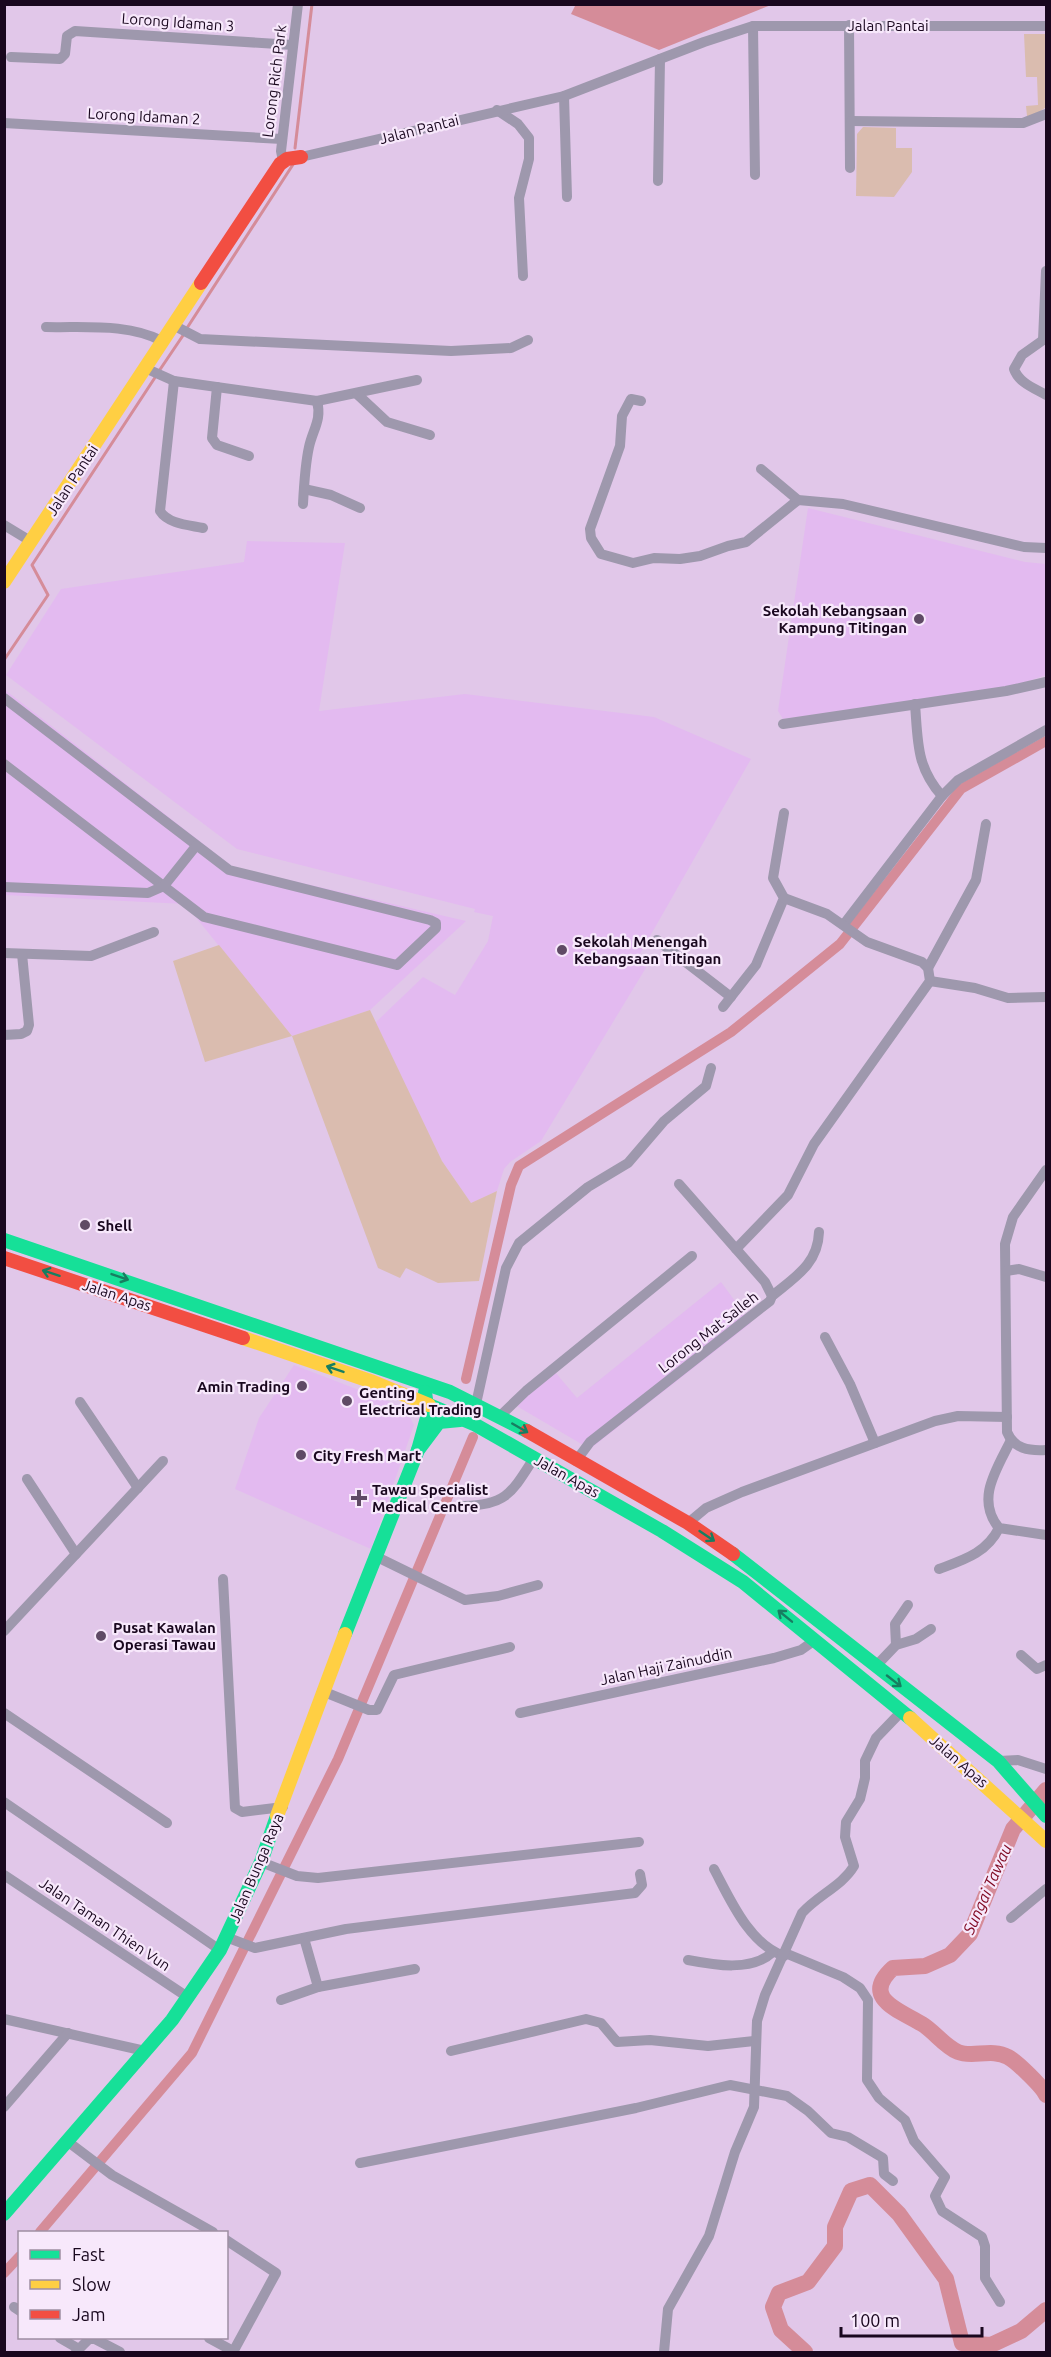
<svg xmlns="http://www.w3.org/2000/svg" width="1051" height="2357" font-family="Ubuntu,sans-serif">
<style>
.built{fill:#e3baf0}
.green{fill:#dabcaf}
.water{fill:#d58c99}
.lines{fill:none;stroke-linecap:round;stroke-linejoin:round}
.stream{stroke:#d58c99;stroke-width:3}
.canal{stroke:#d58c99;stroke-width:10}
.river{stroke:#d58c99;stroke-width:16}
.street{stroke:#9e98ad;stroke-width:10}
.fast{stroke:#16e098;stroke-width:14}
.slow{stroke:#ffcf43;stroke-width:14}
.jam{stroke:#f24e42;stroke-width:14}
.oneway{stroke:#177e61}
.poi-dot{fill:#5f4a65;stroke:#f7e8fb;stroke-width:2}
.labels{text-anchor:middle;dominant-baseline:central;stroke-width:4.5;stroke-linejoin:round;paint-order:stroke}
.street-label{font-size:15px;fill:#19071e;stroke:#f7e8fb}
.poi-label{font-size:15px;font-weight:bold;fill:#19071e;stroke:#f7e8fb;text-anchor:start}
.water-label{font-size:16px;font-style:italic;fill:#800b24;stroke:#f7e8fb}
</style>
<rect width="100%" height="100%" fill="#e1c7e9"/>
<g class="built">
<polygon points="808,508 1025,562 1046,564 1046,675 1014,686 783,719 778,711"/>
<polygon points="247,541 345,543 319,711 465,694 654,717 751,759 637,959 647,966 541,1141 510,1162 504,1169 497,1191 471,1203 442,1161 375,1023 423,977 455,995 488,941 493,916 474,912 475,909 237,849 6,675 61,589 244,562"/>
<polygon points="4,689 233,867 466,921 370,1010 292,1036 185,904 5,895"/>
<polygon points="721,1282 751,1323 590,1449 515,1405 555,1372 577,1398"/>
<polygon points="294,1365 398,1405 407,1412 414,1425 371,1549 235,1489 259,1418"/>
</g>
<g class="green">
<polygon points="1024,34 1046,34 1046,107 1034,116 1027,116 1026,106 1038,105 1037,77 1026,77"/>
<polygon points="863,127 896,128 896,148 912,148 912,172 894,197 856,196 857,134"/>
<polygon points="219,945 292,1036 370,1010 442,1161 471,1203 497,1191 479,1281 438,1283 406,1268 400,1278 378,1268 292,1036 205,1062 173,961"/>
</g>
<polygon class="water" points="576,4 771,4 771,5 659,50 571,14"/>
<g class="lines">
<g class="stream">
<polyline points="295,148 312,4"/>
<polyline points="187,328 294,163"/>
<polyline points="159,371 184,334"/>
<polyline points="4,660 48,595 32,565 156,376"/>
</g>
<g class="canal">
<polyline points="466,1379 511,1185 519,1166 731,1032 840,944 961,789 1046,741"/>
<polyline points="40,2232 192,2053 338,1759 473,1437"/>
<polyline points="4,2273 20,2256"/>
</g>
<g class="river">
<path d="M1046,1790L1013,1829L970,1934L950,1955L925,1966L893,1968C860,1998 899,2010 922,2024C934,2031 944,2046 958,2052C972,2058 992,2048 1008,2057C1016,2061 1043,2087 1046,2095"/>
<polyline points="805,2352 781,2330 773,2307 779,2293 808,2282 835,2246 835,2227 851,2191 870,2185 899,2214 946,2279 962,2343 991,2345 1021,2331 1046,2310"/>
</g>
<g class="street">
<polyline points="849,25 850,168"/>
<polyline points="753,26 755,175"/>
<polyline points="11,57 60,59 65,54 67,36 75,31 293,45"/>
<polyline points="564,96 567,197"/>
<polyline points="497,110 518,124 529,138 529,159 519,198 523,276"/>
<polyline points="851,121 1023,123 1046,114"/>
<polyline points="4,123 282,139"/>
<polyline points="301,157 564,96 704,42 753,26 1046,26"/>
<polyline points="283,161 281,151 298,4"/>
<polyline points="658,181 660,59"/>
<polyline points="173,325 200,339 451,351 511,348 528,340"/>
<path d="M46,327C84,328 128,323 162,341"/>
<path d="M1046,338L1022,355L1014,369C1019,383 1034,388 1046,395"/>
<polyline points="1043,340 1046,271"/>
<polyline points="145,368 174,381 317,401 417,380"/>
<path d="M174,381L160,511C168,524 189,525 203,528"/>
<polyline points="217,387 212,438 217,445 249,456"/>
<polyline points="357,394 387,422 430,435"/>
<polyline points="641,401 631,399 622,416 620,446 590,529 591,538 601,554 633,563 654,558 680,559 700,556 728,546 746,542 798,500"/>
<polyline points="761,469 798,500 843,504 1024,547 1046,548"/>
<polyline points="304,489 331,495 360,508"/>
<path d="M303,504C304,485 305,465 309,447C313,429 322,420 317,401"/>
<polyline points="4,525 32,542"/>
<polyline points="4,698 229,870 430,920 436,923 436,928 397,965 204,917 4,764"/>
<path d="M915,704C918,741 916,767 942,796"/>
<polyline points="783,724 1006,691 1046,682"/>
<polyline points="4,887 148,893 164,886 196,846"/>
<polyline points="844,924 942,796 958,780 1046,730"/>
<polyline points="657,940 731,997"/>
<polyline points="4,953 91,956 154,932"/>
<polyline points="928,968 976,880 986,824"/>
<polyline points="930,981 975,988 1008,998 1046,997"/>
<polyline points="723,1007 756,965 784,898 773,878 784,813"/>
<polyline points="4,1035 21,1034 27,1031 29,1025 22,954"/>
<path d="M1046,1170L1013,1217L1005,1244L1007,1432C1014,1449 1029,1451 1046,1450"/>
<polyline points="736,1249 788,1195 814,1144 930,981 928,968 922,962 867,942 827,914 784,898"/>
<polyline points="1006,1271 1019,1269 1046,1277"/>
<path d="M772,1296C795,1277 818,1264 819,1232"/>
<polyline points="825,1337 850,1384 875,1443"/>
<polyline points="80,1402 138,1488"/>
<polyline points="476,1404 506,1268 519,1243 588,1187 628,1163 664,1121 706,1086 711,1068"/>
<polyline points="500,1416 526,1391 692,1256"/>
<path d="M1011,1440C997,1469 975,1499 999,1528L1046,1535"/>
<polyline points="576,1461 590,1442 770,1301 772,1296 765,1282 679,1184"/>
<polyline points="27,1479 76,1554"/>
<path d="M464,1506C507,1505 512,1492 534,1458"/>
<polyline points="688,1523 706,1508 742,1492 935,1421 958,1416 1007,1417"/>
<polyline points="377,1557 465,1600 498,1596 538,1585"/>
<path d="M939,1569C963,1560 987,1553 999,1528"/>
<polyline points="223,1579 235,1808 242,1812 283,1807"/>
<polyline points="4,1631 163,1461"/>
<polyline points="896,1645 895,1624 908,1605"/>
<polyline points="1021,1655 1037,1669 1046,1665"/>
<polyline points="876,1666 896,1645 916,1639 931,1629"/>
<polyline points="322,1691 369,1710 377,1710 394,1675 510,1647"/>
<polyline points="4,1713 167,1823"/>
<polyline points="520,1713 774,1658 801,1650 815,1640"/>
<polyline points="999,1761 1018,1760 1046,1769"/>
<polyline points="4,1802 220,1950"/>
<polyline points="261,1862 297,1876 318,1878 639,1842"/>
<path d="M714,1869C730,1899 749,1944 784,1956"/>
<polyline points="4,1875 189,1998"/>
<polyline points="1011,1918 1046,1889"/>
<polyline points="226,1937 255,1948 346,1929 635,1893 642,1885 640,1874"/>
<polyline points="304,1938 318,1987"/>
<polyline points="785,1953 843,1977 860,1988 868,2000 867,2080 879,2098 905,2120 914,2141 945,2177 935,2196 942,2211 982,2237 985,2246 985,2278 1000,2302"/>
<path d="M688,1960C714,1965 752,1972 773,1952"/>
<polyline points="281,2000 318,1987 415,1969"/>
<polyline points="4,2019 145,2051"/>
<polyline points="451,2051 586,2019 601,2023 617,2042 650,2040 708,2046 754,2041"/>
<polyline points="4,2107 68,2033"/>
<polyline points="67,2141 112,2175 213,2232"/>
<polyline points="360,2163 636,2108 730,2085 787,2096 808,2111 831,2133 848,2137 883,2158 884,2174 893,2181"/>
<polyline points="226,2240 276,2273 233,2352"/>
<polyline points="14,2307 20,2311"/>
<polyline points="60,2338 79,2349"/>
<polyline points="209,2338 233,2351"/>
<polyline points="76,2352 89,2339 95,2339 120,2352"/>
<path d="M664,2352L668,2309L709,2236L735,2152L754,2107L757,2021L765,1995L802,1913C818,1895 842,1886 854,1866L845,1837L846,1822L860,1799L865,1778V1761L876,1738L902,1711"/>
</g>
<g class="fast">
<polyline points="4,1240 450,1392 527,1431"/>
<polyline points="429,1405 474,1424 662,1531 743,1582 910,1718"/>
<polyline points="418,1450 428,1414 425,1392"/>
<polyline points="733,1554 998,1761 1046,1816"/>
<polyline points="345,1634 418,1450 439,1422 460,1420"/>
<polyline points="4,2214 172,2020 220,1950 261,1862 277,1816"/>
</g>
<g class="slow">
<polyline points="4,582 201,283"/>
<polyline points="243,1338 373,1382 429,1405"/>
<polyline points="910,1718 1046,1841"/>
<polyline points="277,1816 345,1634"/>
</g>
<g class="jam">
<polyline points="201,283 280,164 287,159 301,157"/>
<polyline points="4,1258 243,1338"/>
<polyline points="527,1431 688,1523 733,1554"/>
</g>
</g>
<defs><path id="oneway-shaft" d="M-6 0H5M1.5-3L5.5 0L1.5 3" fill="none" stroke-width="1.6" stroke-linecap="round" stroke-linejoin="round" transform="scale(1.5)"/></defs>
<g class="oneway">
<use href="#oneway-shaft" transform="translate(51 1273) rotate(-162)"/>
<use href="#oneway-shaft" transform="translate(120 1277) rotate(19)"/>
<use href="#oneway-shaft" transform="translate(335 1369) rotate(-161)"/>
<use href="#oneway-shaft" transform="translate(520 1428) rotate(30)"/>
<use href="#oneway-shaft" transform="translate(707 1536) rotate(34)"/>
<use href="#oneway-shaft" transform="translate(785 1616) rotate(-141)"/>
<use href="#oneway-shaft" transform="translate(894 1681) rotate(38)"/>
</g>
<g class="poi-dot">
<circle cx="919" cy="619" r="6"/>
<circle cx="562" cy="950" r="6"/>
<circle cx="85" cy="1225" r="6"/>
<circle cx="302" cy="1386" r="6"/>
<circle cx="347" cy="1401" r="6"/>
<circle cx="301" cy="1455" r="6"/>
<path d="M356 1489h6v6h6v6h-6v6h-6v-6h-6v-6h6z"/>
<circle cx="101" cy="1636" r="6"/>
</g>
<g class="labels">
<g class="street-label">
<text transform="translate(178 22) rotate(4)">Lorong Idaman 3</text>
<text x="888" y="25">Jalan Pantai</text>
<text transform="translate(274 81) rotate(-83)">Lorong Rich Park</text>
<text transform="translate(144 116) rotate(3)">Lorong Idaman 2</text>
<text transform="translate(419 129) rotate(-14)">Jalan Pantai</text>
<text transform="translate(72 480) rotate(-57)">Jalan Pantai</text>
<text transform="translate(117 1295) rotate(18)">Jalan Apas</text>
<text transform="translate(708 1332) rotate(-38)">Lorong Mat Salleh</text>
<text transform="translate(567 1476) rotate(29)">Jalan Apas</text>
<text transform="translate(666 1666) rotate(-12)">Jalan Haji Zainuddin</text>
<text transform="translate(959 1761) rotate(41)">Jalan Apas</text>
<text transform="translate(256 1868) rotate(-67)">Jalan Bunga Raya</text>
<text transform="translate(105 1924) rotate(34)">Jalan Taman Thien Vun</text>
</g>
<g class="poi-label">
<text x="907" y="610" text-anchor="end">Sekolah Kebangsaan<tspan x="907" dy="17">Kampung Titingan</tspan></text>
<text x="574" y="941">Sekolah Menengah<tspan x="574" dy="17">Kebangsaan Titingan</tspan></text>
<text x="97" y="1225">Shell</text>
<text x="290" y="1386" text-anchor="end">Amin Trading</text>
<text x="359" y="1392">Genting<tspan x="359" dy="17">Electrical Trading</tspan></text>
<text x="313" y="1455">City Fresh Mart</text>
<text x="372" y="1489">Tawau Specialist<tspan x="372" dy="17">Medical Centre</tspan></text>
<text x="113" y="1627">Pusat Kawalan<tspan x="113" dy="17">Operasi Tawau</tspan></text>
</g>
<g class="water-label">
<text transform="translate(987 1889) rotate(-66)">Sungai Tawau</text>
</g>
</g>
<rect width="1051" height="2357" fill="none" stroke="#19071e" stroke-width="12"/>
<rect x="18" y="2231" width="210" height="108" fill="#f7e8fb" stroke="#9e8ea3" stroke-width="1.5"/>
<rect x="30" y="2250" width="30" height="9" fill="#16e098" stroke="#9e8ea3" stroke-width="1.5"/>
<text x="72" y="2261" font-size="18" fill="#19071e">Fast</text>
<rect x="30" y="2280" width="30" height="9" fill="#ffcf43" stroke="#9e8ea3" stroke-width="1.5"/>
<text x="72" y="2291" font-size="18" fill="#19071e">Slow</text>
<rect x="30" y="2310" width="30" height="9" fill="#f24e42" stroke="#9e8ea3" stroke-width="1.5"/>
<text x="72" y="2321" font-size="18" fill="#19071e">Jam</text>
<path d="M841 2327v9h141v-9" fill="none" stroke="#19071e" stroke-width="3"/>
<text x="850" y="2327" font-size="18" fill="#19071e" stroke="#f7e8fb" stroke-width="4.5" paint-order="stroke">100 m</text>
</svg>
